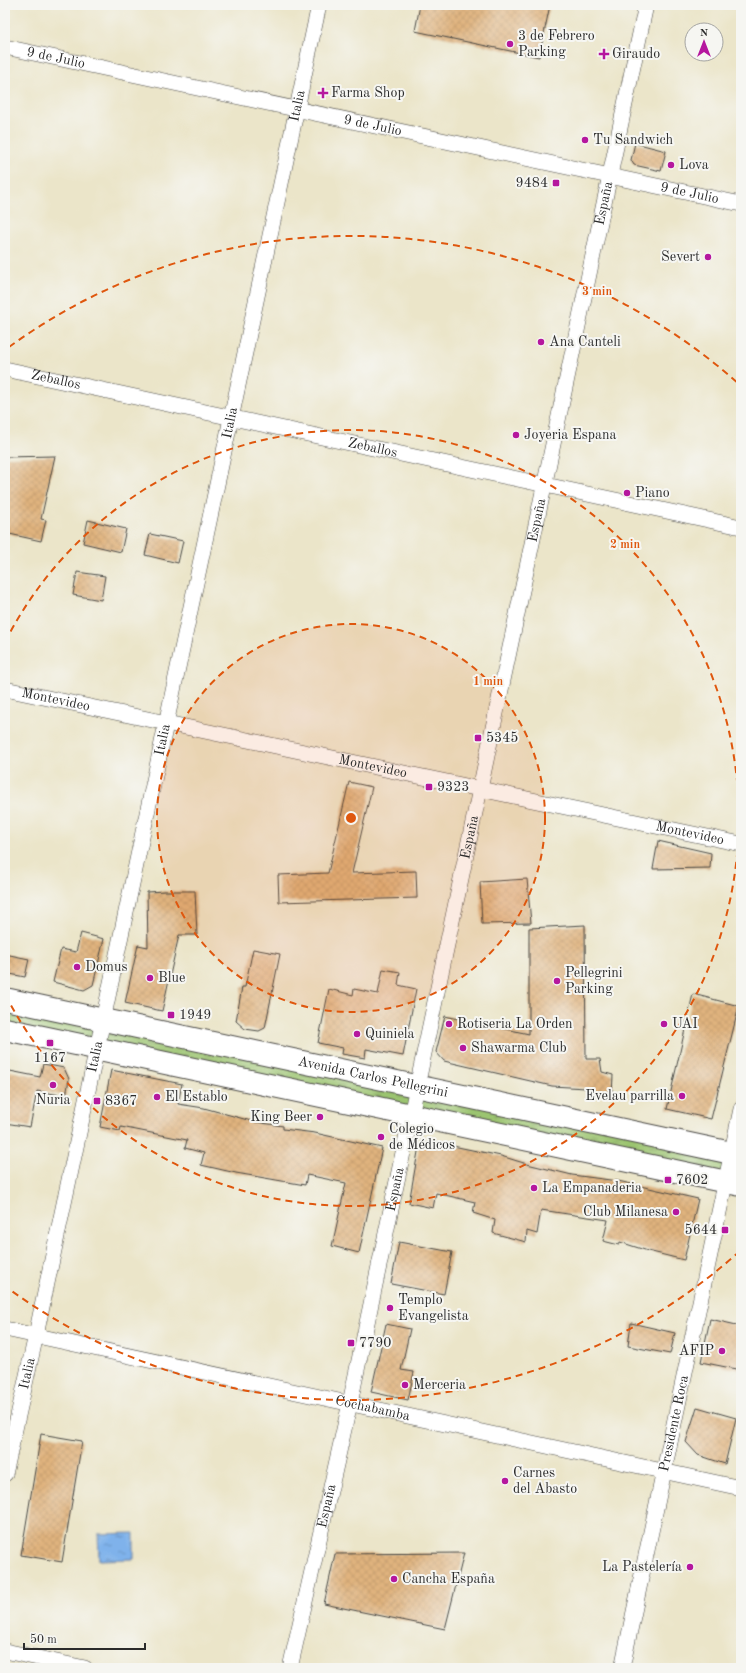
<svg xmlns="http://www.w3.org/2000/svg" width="746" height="1673" font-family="'Old Standard TT',serif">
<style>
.grass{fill:url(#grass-tufts);stroke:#63784e}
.water{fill:url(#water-ripples);stroke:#556e8b}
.building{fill:url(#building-cross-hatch)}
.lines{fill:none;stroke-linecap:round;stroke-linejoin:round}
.minor-casing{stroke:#484743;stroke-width:16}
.primary-casing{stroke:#484743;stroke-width:24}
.minor{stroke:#fff;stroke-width:15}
.primary{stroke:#fff;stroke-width:22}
.ring{fill:none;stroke:#df570e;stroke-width:2;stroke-dasharray:7 5}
.poi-dot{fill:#b5179e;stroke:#f6f6f2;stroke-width:1.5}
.labels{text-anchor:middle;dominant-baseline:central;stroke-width:4;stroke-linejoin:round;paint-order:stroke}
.poi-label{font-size:14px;fill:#2b2b2b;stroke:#f6f6f2;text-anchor:start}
.street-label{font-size:14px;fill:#2b2b2b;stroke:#f6f6f2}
.centre{fill:#df570e;stroke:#f6f6f2;stroke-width:2}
.ring-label{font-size:12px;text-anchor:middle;font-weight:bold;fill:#df570e;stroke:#f6f6f2;stroke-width:4;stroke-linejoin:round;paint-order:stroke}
</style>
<defs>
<pattern id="grass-tufts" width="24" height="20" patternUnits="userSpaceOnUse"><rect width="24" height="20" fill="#9bc470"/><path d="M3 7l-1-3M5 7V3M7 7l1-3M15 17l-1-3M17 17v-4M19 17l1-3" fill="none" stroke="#7f9f5c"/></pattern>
<pattern id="water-ripples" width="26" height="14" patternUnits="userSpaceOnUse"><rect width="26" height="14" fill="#7fb2eb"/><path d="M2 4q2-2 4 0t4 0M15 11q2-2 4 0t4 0" fill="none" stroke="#6891bf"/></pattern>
<pattern id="building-cross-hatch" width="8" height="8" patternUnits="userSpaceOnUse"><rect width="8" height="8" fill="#e0b37e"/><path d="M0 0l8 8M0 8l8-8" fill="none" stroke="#c09a6d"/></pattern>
</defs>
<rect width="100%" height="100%" fill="#f6f6f2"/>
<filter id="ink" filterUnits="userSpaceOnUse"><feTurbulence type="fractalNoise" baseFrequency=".025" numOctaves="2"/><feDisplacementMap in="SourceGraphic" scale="8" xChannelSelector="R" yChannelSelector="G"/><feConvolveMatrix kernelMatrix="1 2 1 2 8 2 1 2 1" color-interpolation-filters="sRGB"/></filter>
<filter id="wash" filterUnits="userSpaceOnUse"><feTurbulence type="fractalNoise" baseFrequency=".012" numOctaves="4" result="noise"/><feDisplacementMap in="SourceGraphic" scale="16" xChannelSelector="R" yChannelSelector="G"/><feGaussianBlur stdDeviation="0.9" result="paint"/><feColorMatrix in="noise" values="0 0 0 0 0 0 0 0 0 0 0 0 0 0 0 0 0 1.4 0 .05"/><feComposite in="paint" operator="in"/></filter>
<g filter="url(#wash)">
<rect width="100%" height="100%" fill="#ebe5c9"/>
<polygon class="grass" points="5,999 741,1155 741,1185 5,1029"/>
<polygon class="water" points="134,1533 134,1559 99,1560 98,1534"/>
<g id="blocks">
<g class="building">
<polygon points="420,5 550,5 539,57 415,31"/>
<polygon points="635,143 666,151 661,171 634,165 631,160"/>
<polygon points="55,456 41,519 46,520 41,541 5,533 5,457"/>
<polygon points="88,520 126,529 121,552 83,543"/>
<polygon points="150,534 183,541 178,563 145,555"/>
<polygon points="77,572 105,576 101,600 73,595"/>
<polygon points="349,782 372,787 352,873 416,871 417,898 279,902 278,875 328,873"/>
<polygon points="658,841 711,853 710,868 653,869"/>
<polygon points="527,879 531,923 482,924 480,882"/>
<polygon points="165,891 195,891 197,935 179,935 162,1011 125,1003 138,945 148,947 147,892"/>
<polygon points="585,925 586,1059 600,1059 602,1072 613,1075 612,1096 586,1088 552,1086 444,1061 436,1052 445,1016 529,1034 529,928"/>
<polygon points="81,933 104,939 93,985 84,990 53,982 61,949 76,952"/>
<polygon points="253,949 280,954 265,1028 259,1031 245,1029 236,1021 242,987 245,987"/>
<polygon points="5,954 29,959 25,977 5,973"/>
<polygon points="383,969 400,972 398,985 416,989 403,1056 366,1049 365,1058 342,1054 343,1048 318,1043 329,989 353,995 354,989 378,994"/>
<polygon points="693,994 739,1006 711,1119 667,1109"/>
<polygon points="43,1064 64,1068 69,1079 66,1096 37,1091 30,1127 5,1123 5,1070 40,1077"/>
<polygon points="111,1070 182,1084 178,1104 204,1108 255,1122 283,1126 283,1129 315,1133 382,1148 359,1253 332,1246 346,1183 307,1175 305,1185 236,1173 201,1165 204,1153 185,1148 187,1140 121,1127 120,1131 100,1127"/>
<polygon points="432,1141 448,1145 501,1156 527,1164 572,1175 618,1181 698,1199 684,1260 648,1251 620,1242 619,1245 603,1241 608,1220 541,1210 537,1234 527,1231 526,1242 493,1233 495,1220 473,1213 475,1202 436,1193 433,1208 409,1203 419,1146"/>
<polygon points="399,1242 452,1252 444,1294 391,1284"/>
<polygon points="710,1319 741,1326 741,1370 701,1362"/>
<polygon points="631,1323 675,1333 670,1354 628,1346"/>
<polygon points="386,1324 410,1329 401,1370 414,1372 408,1400 371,1392"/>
<polygon points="697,1407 736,1418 725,1464 698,1455 686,1442"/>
<polygon points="41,1434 82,1441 62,1562 21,1555"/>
<polygon points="464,1553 445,1629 324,1604 335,1554"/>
</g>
</g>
</g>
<g filter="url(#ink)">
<use href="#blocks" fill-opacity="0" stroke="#484743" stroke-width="1"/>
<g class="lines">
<g class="minor-casing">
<g id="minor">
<path id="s1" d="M5,47L741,204"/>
<path id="s2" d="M5,369L741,527"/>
<path id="s3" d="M5,689L741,844"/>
<path id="s4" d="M5,1329L741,1488"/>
<path id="s5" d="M5,1474L36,1335L319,5"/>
<polyline points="5,1651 85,1668"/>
<path id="s6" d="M290,1668L350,1403L646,5"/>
<path id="s7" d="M622,1668L741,1109"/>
</g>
</g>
<g class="primary-casing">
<g id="primary">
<path id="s8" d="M5,999L741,1155"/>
<polyline points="5,1029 741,1185"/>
</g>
</g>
<use href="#minor" class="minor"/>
<use href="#primary" class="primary"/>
</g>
</g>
<circle cx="351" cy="818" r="194" fill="#df570e" fill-opacity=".12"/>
<g class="ring">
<circle cx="351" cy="818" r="194"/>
<path d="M5 642A388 388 0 1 1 5 994"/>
<path d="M740 1251A582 582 0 0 1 9 1289M9 347A582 582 0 0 1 740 385"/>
</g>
<g class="poi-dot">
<circle cx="510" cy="44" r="4"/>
<path d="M602 48h4v4h4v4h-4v4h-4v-4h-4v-4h4z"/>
<path d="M321 87h4v4h4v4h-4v4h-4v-4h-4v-4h4z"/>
<circle cx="585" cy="140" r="4"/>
<circle cx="671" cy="165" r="4"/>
<rect x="552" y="179" width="8" height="8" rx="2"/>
<circle cx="708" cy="257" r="4"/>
<circle cx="541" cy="342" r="4"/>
<circle cx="516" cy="435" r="4"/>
<circle cx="627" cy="493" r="4"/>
<rect x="474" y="734" width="8" height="8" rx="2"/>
<rect x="425" y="783" width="8" height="8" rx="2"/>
<circle cx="77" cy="967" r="4"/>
<circle cx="150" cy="978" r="4"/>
<circle cx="557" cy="981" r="4"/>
<rect x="167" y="1011" width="8" height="8" rx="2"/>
<circle cx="449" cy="1024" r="4"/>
<circle cx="664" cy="1024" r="4"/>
<circle cx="357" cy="1034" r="4"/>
<rect x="46" y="1039" width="8" height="8" rx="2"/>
<circle cx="463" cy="1048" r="4"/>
<circle cx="53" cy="1085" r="4"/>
<circle cx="682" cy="1096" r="4"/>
<circle cx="157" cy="1097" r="4"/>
<rect x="93" y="1097" width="8" height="8" rx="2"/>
<circle cx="320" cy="1117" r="4"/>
<circle cx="381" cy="1137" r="4"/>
<rect x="664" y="1176" width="8" height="8" rx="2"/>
<circle cx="534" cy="1188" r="4"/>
<circle cx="676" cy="1212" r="4"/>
<rect x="721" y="1226" width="8" height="8" rx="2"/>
<circle cx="390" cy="1308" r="4"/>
<rect x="347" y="1339" width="8" height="8" rx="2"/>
<circle cx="722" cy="1351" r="4"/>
<circle cx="405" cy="1385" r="4"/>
<circle cx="505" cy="1481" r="4"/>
<circle cx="690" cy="1567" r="4"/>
<circle cx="394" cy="1579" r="4"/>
</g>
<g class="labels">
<g class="poi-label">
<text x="518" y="36">3 de Febrero<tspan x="518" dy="16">Parking</tspan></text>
<text x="612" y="54">Giraudo</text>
<text x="331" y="93">Farma Shop</text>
<text x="593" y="140">Tu Sandwich</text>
<text x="679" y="165">Lova</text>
<text x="548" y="183" text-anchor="end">9484</text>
<text x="700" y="257" text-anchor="end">Severt</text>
<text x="549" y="342">Ana Canteli</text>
<text x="524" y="435">Joyeria Espana</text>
<text x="635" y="493">Piano</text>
<text x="486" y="738">5345</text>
<text x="437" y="787">9323</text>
<text x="85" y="967">Domus</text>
<text x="565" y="973">Pellegrini<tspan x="565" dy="16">Parking</tspan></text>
<text x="158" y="978">Blue</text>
<text x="179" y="1015">1949</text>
<text x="457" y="1024">Rotiseria La Orden</text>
<text x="672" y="1024">UAI</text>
<text x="365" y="1034">Quiniela</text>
<text x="471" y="1048">Shawarma Club</text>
<text x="50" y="1058" text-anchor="middle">1167</text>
<text x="674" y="1096" text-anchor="end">Evelau parrilla</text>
<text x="165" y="1097">El Establo</text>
<text x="53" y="1100" text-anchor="middle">Nuria</text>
<text x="105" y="1101">8367</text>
<text x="312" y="1117" text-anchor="end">King Beer</text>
<text x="389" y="1129">Colegio<tspan x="389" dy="16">de Médicos</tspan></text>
<text x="676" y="1180">7602</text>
<text x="542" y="1188">La Empanaderia</text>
<text x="668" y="1212" text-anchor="end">Club Milanesa</text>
<text x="717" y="1230" text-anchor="end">5644</text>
<text x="398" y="1300">Templo<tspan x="398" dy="16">Evangelista</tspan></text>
<text x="359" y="1343">7790</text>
<text x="714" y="1351" text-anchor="end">AFIP</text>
<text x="413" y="1385">Merceria</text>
<text x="513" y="1473">Carnes<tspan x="513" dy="16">del Abasto</tspan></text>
<text x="682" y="1567" text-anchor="end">La Pastelería</text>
<text x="402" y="1579">Cancha España</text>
</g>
<g class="street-label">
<text stroke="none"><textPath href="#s1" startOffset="52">9 de Julio</textPath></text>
<text stroke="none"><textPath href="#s5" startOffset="1399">Italia</textPath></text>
<text stroke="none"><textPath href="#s1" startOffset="376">9 de Julio</textPath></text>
<text stroke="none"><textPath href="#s1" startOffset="700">9 de Julio</textPath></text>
<text stroke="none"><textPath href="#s6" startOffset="1498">España</textPath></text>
<text stroke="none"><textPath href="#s2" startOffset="52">Zeballos</textPath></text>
<text stroke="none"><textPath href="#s5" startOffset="1075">Italia</textPath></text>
<text stroke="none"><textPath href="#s2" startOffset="376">Zeballos</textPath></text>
<text stroke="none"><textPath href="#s6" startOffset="1174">España</textPath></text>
<text stroke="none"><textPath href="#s3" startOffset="52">Montevideo</textPath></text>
<text stroke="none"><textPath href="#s5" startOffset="751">Italia</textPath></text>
<text stroke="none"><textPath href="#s3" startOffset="376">Montevideo</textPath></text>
<text stroke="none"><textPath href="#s3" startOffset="700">Montevideo</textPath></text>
<text stroke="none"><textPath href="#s6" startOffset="850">España</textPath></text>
<text stroke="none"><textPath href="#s5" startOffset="427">Italia</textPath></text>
<text stroke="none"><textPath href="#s8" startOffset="376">Avenida Carlos Pellegrini</textPath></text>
<text stroke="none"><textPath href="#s6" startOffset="490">España</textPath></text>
<text stroke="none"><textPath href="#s5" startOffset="103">Italia</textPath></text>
<text stroke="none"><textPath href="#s4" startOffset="376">Cochabamba</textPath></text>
<text stroke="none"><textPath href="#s7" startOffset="250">Presidente Roca</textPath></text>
<text stroke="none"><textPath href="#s6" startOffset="166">España</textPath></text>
</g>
</g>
<circle cx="351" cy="818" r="6" class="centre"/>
<g class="ring-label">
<text x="597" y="295">3 min</text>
<text x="625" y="548">2 min</text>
<text x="488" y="685">1 min</text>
</g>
<rect width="746" height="1673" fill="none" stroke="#f6f6f2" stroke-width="20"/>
<g transform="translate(704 42)"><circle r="19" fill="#f6f6f2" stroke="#a5a5a2"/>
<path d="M0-3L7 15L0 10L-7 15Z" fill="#b5179e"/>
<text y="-6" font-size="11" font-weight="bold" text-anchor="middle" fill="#2b2b2b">N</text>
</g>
<path d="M24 1643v6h121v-6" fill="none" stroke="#2b2b2b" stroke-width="2"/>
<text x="30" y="1643" font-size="12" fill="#2b2b2b" stroke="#f6f6f2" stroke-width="3" paint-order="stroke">50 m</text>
</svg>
